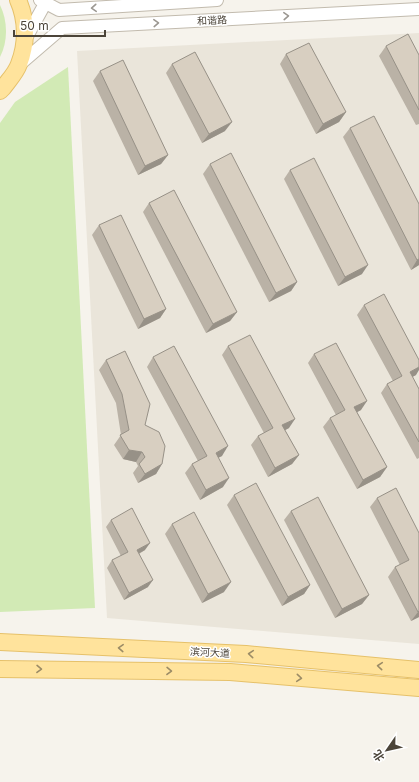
<svg xmlns="http://www.w3.org/2000/svg" width="419" height="782" font-family="Inter,'Noto Sans SC',sans-serif">
<style>
.residential{fill:#eae5da}
.green{fill:#d2eab5}
.lines{fill:none;stroke-linecap:round;stroke-linejoin:round}
.minor-casing{stroke:#c2bbae;stroke-width:14}
.major-casing{stroke:#e6c16a;stroke-width:18}
.minor{stroke:#fff;stroke-width:12}
.major{stroke:#ffe39c;stroke-width:16}
.wall{fill:#bab2a6}
.shaded-wall{fill:#979187}
.building{fill:#d8cfc1;stroke:#979187}
.oneway{stroke:#9c9892}
.oneway2{stroke:#9c8c66}
.labels{text-anchor:middle;dominant-baseline:central;stroke-width:3;stroke-linejoin:round;paint-order:stroke}
.street-label{font-size:10px;fill:#4b4439;stroke:#fff}
</style>
<rect width="100%" height="100%" fill="#f6f3ec"/>
<polygon class="residential" points="419,33 419,644 107,618 77,51"/>
<g class="green">
<path d="M0,5C8,21 8,42 0,57Z"/>
<polygon points="68,67 95,608 0,612 0,123 15,102"/>
</g>
<g class="lines">
<g class="minor-casing">
<g id="minor">
<polyline points="40,0 59,10 217,0"/>
<polyline points="26,38 47,0"/>
<polyline points="19,65 62,28 419,9"/>
</g>
</g>
<g class="major-casing">
<g id="major">
<path d="M0,91L3,88C8,81 16,73 19,64C27,44 27,20 18,0"/>
<polyline points="0,642 246,654 419,670"/>
<polyline points="0,669 230,672 419,688"/>
</g>
</g>
<use href="#minor" class="minor"/>
<use href="#major" class="major"/>
</g>
<g class="wall">
<polygon points="386,46 419,55 419,124 416,125 379,56"/>
<polygon points="286,54 346,112 339,122 316,134 280,64"/>
<polygon points="172,64 225,131 202,143 166,73"/>
<polygon points="100,71 168,155 161,164 138,175 93,81"/>
<polygon points="350,128 419,204 419,265 411,270 343,137"/>
<polygon points="210,164 297,282 291,291 269,302 203,174"/>
<polygon points="290,170 362,274 338,286 284,179"/>
<polygon points="149,203 237,312 230,321 206,333 143,212"/>
<polygon points="99,225 166,309 160,318 138,329 92,235"/>
<polygon points="364,305 416,375 412,377 419,389 419,458 417,459 381,393 387,384 393,381 357,315"/>
<polygon points="228,346 289,428 285,430 299,455 292,464 268,477 251,445 258,436 264,433 222,355"/>
<polygon points="314,354 361,410 357,412 387,467 380,477 357,489 323,427 330,418 336,415 308,363"/>
<polygon points="153,357 222,456 218,458 223,487 200,500 185,473 192,464 198,461 147,367"/>
<polygon points="106,360 145,425 162,464 156,474 138,483 133,473 138,466 136,462 123,459 114,445 121,435 116,403 99,370"/>
<polygon points="234,495 310,585 304,594 282,606 227,505"/>
<polygon points="377,498 419,533 419,617 411,621 388,577 395,567 400,565 370,507"/>
<polygon points="291,511 369,595 362,604 335,618 284,520"/>
<polygon points="111,520 145,550 139,554 148,587 124,600 107,568 112,560 121,556 106,527"/>
<polygon points="172,524 224,592 202,603 165,534"/>
</g>
<g class="shaded-wall">
<polygon points="346,112 339,122 316,134 323,124"/>
<polygon points="232,122 225,131 202,143 209,134"/>
<polygon points="168,155 161,164 138,175 145,166"/>
<polygon points="419,259 419,265 411,270 417,260"/>
<polygon points="368,265 362,274 338,286 345,277"/>
<polygon points="297,282 291,291 269,302 276,293"/>
<polygon points="166,309 160,318 138,329 144,319"/>
<polygon points="237,312 230,321 206,333 213,324"/>
<polygon points="419,367 419,370 416,375 403,382 410,372"/>
<polygon points="367,401 361,410 348,417 354,407"/>
<polygon points="295,419 289,428 276,435 282,425"/>
<polygon points="228,446 222,456 209,462 216,453"/>
<polygon points="129,450 142,452 136,462 123,459"/>
<polygon points="299,455 292,464 268,477 275,468"/>
<polygon points="162,464 156,474 138,483 145,474"/>
<polygon points="387,467 380,477 357,489 363,480"/>
<polygon points="229,478 223,487 200,500 206,490"/>
<polygon points="150,543 145,550 132,557 137,550"/>
<polygon points="153,580 148,587 124,600 129,593"/>
<polygon points="231,582 224,592 202,603 208,594"/>
<polygon points="310,585 304,594 282,606 288,597"/>
<polygon points="369,595 362,604 335,618 342,609"/>
<polygon points="419,611 419,617 411,621 418,612"/>
</g>
<g class="building">
<polygon points="408,34 419,55 419,110 386,46"/>
<polygon points="309,43 346,112 323,124 286,54"/>
<polygon points="195,52 232,122 209,134 172,64"/>
<polygon points="123,60 168,155 145,166 100,71"/>
<polygon points="374,116 419,204 419,259 417,260 350,128"/>
<polygon points="231,153 297,282 276,293 210,164"/>
<polygon points="314,158 368,265 345,277 290,170"/>
<polygon points="174,190 237,312 213,324 149,203"/>
<polygon points="121,215 166,309 144,319 99,225"/>
<polygon points="384,294 419,360 419,367 410,372 419,389 419,442 387,384 402,376 364,305"/>
<polygon points="250,335 295,419 282,425 299,455 275,468 258,436 273,428 228,346"/>
<polygon points="336,343 367,401 354,407 387,467 363,480 330,418 345,410 314,354"/>
<polygon points="174,346 228,446 216,453 229,478 206,490 192,464 207,456 153,357"/>
<polygon points="125,351 150,404 145,425 159,432 165,446 162,464 145,474 139,464 145,457 142,452 129,450 120,435 129,430 122,394 106,360"/>
<polygon points="256,483 310,585 288,597 234,495"/>
<polygon points="396,488 419,533 419,611 418,612 395,567 409,560 377,498"/>
<polygon points="318,497 369,595 342,609 291,511"/>
<polygon points="132,508 150,543 137,550 153,580 129,593 112,560 128,552 111,520"/>
<polygon points="194,512 231,582 208,594 172,524"/>
</g>
<defs><path id="oneway-chevron" d="M-2-3.5L2.5 0L-2 3.5" fill="none" stroke-width="1.6" stroke-linecap="round" stroke-linejoin="round"/></defs>
<g class="oneway">
<use href="#oneway-chevron" transform="translate(94 8) rotate(176)"/>
<use href="#oneway-chevron" transform="translate(286 16) rotate(-3)"/>
<use href="#oneway-chevron" transform="translate(156 23) rotate(-3)"/>
</g>
<g class="oneway2">
<use href="#oneway-chevron" transform="translate(121 648) rotate(-177)"/>
<use href="#oneway-chevron" transform="translate(251 654) rotate(-175)"/>
<use href="#oneway-chevron" transform="translate(380 666) rotate(-175)"/>
<use href="#oneway-chevron" transform="translate(39 669) rotate(1)"/>
<use href="#oneway-chevron" transform="translate(169 671) rotate(1)"/>
<use href="#oneway-chevron" transform="translate(299 678) rotate(5)"/>
</g>
<g class="labels">
<g class="street-label">
<text transform="translate(212 20) rotate(-3)">和谐路</text>
<text transform="translate(210 652) rotate(3)">滨河大道</text>
</g>
</g>
<g transform="translate(387 750) rotate(236)" stroke="#ffffff" stroke-width="3" paint-order="stroke">
<path d="M0-3L7 15L0 10L-7 15Z" fill="#4b4439"/>
<text y="-6" font-size="11" font-weight="bold" text-anchor="middle" fill="#4b4439">北</text>
</g>
<path d="M14 30v6h91v-6" fill="none" stroke="#4b4439" stroke-width="2"/>
<text x="20" y="30" font-size="12" fill="#4b4439" stroke="#ffffff" stroke-width="3" paint-order="stroke">50 m</text>
</svg>
